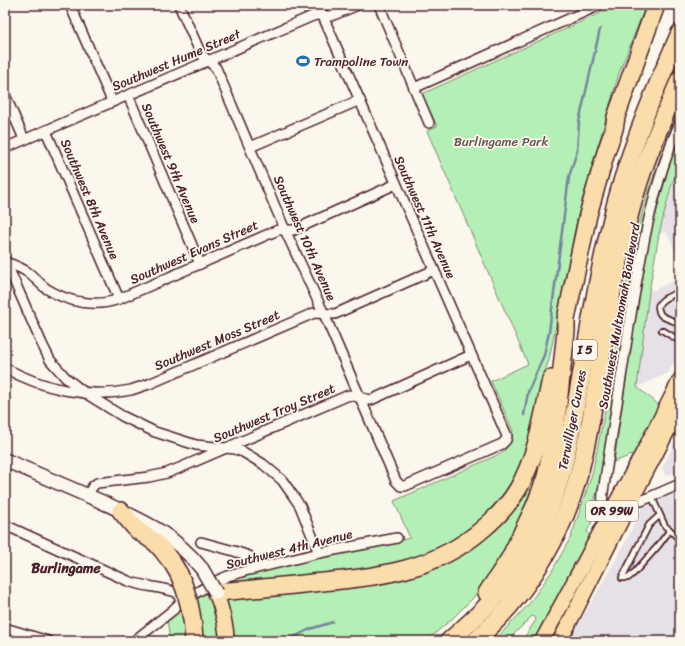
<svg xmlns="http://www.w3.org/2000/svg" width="685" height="646" font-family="Sriracha,sans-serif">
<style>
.built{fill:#e6e0e7}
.green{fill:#b4f0b5;stroke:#7f8870}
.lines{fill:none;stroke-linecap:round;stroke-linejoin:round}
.stream{stroke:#7684a2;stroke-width:2.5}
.service-casing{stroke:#4a1f2b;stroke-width:8}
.minor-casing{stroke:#4a1f2b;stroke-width:12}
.secondary-casing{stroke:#4a1f2b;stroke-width:16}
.primary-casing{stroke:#4a1f2b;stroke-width:17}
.motorway-casing{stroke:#4a1f2b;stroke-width:20}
.service{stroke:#fbf7ec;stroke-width:4.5}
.minor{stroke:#fbf7ec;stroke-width:9}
.secondary{stroke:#fbf7ec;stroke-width:13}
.primary{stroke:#fbddab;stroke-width:14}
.motorway{stroke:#fbddab;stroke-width:17}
.secondary-bridge-casing{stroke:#4a1f2b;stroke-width:16;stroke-linecap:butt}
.motorway-bridge-casing{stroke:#4a1f2b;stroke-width:20;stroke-linecap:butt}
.secondary-bridge{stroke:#fbf7ec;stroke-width:13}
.motorway-bridge{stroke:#fbddab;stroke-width:17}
.labels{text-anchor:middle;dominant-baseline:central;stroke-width:3.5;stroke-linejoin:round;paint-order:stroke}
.shield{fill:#fbf7ec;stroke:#7f6065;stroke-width:1}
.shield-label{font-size:12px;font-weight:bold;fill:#4a1f2b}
.street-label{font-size:13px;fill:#4a1f2b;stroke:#fbf7ec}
.poi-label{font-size:13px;fill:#4a1f2b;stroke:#fbf7ec;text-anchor:start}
.park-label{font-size:13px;fill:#64534e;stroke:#fbf7ec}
.neighbourhood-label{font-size:14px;font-weight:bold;fill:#4a1f2b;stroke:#fbf7ec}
</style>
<rect width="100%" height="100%" fill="#fbf7ec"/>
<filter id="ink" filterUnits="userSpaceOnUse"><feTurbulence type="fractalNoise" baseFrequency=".025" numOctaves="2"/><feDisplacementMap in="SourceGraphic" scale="8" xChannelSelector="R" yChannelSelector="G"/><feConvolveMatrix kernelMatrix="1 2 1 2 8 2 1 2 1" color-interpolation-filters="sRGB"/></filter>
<g filter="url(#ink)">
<g class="built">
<polygon points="680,174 680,261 666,231 659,234 675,176"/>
<polygon points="680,278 680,350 668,373 637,387 649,292"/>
<polygon points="680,432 680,470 666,476 662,468"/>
<polygon points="680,489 680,641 567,641 591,603 624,545 643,505"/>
</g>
<g class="green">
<path d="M618,5H646L619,73L577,219L549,360L546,368L531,448L516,480L496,507L479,524L404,578C413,576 422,574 431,571C459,560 486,541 506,519C514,510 520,498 526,488L531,490L516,527L491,574L472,599L452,619L426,641H170L167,619C185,605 204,591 225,582C237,577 249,574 261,571L410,538L394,501L502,453L508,446L513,431L491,381L528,364L427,131L437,126L422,94Z"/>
<polygon points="680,107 680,112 667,145 601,477 594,503 591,524 587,531 590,537 545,622 534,641 522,641 536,620 535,617 532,616 507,641 494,641 529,604 552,571 571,537 592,474 606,406 614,361 619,324 633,248 647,194 668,135"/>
<polygon points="680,130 680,161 671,187 659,234 649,292 637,387 659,405 634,454 614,462 643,262 669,166"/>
</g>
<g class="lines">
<g class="stream">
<polyline points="524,415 528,392 544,355 549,332 569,177 577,151 579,122 600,29"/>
<polyline points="286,641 310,629 333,622"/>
</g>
<g class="service-casing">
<g id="service">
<path d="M680,292C673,295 654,300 659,311C659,312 661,315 662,316C667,319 675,321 680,324"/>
<polyline points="662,330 680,341"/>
<polyline points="652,497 660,515"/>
<polygon points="660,515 665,526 670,530 658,546 633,574 628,578 622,578 649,525"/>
<polyline points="670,530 680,540"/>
</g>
</g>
<g class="minor-casing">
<g id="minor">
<polyline points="70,5 112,101"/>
<polyline points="179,5 201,54 216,68 285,230 324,314 396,481 401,486 405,486 502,444 506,440 507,436 318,5"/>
<polyline points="379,5 429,123"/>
<polyline points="414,88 600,5"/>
<polyline points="5,95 24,139"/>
<polyline points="128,95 200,264"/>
<polyline points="46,131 119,299"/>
<polyline points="250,147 360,100"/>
<polyline points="5,148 315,15 331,16 358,5"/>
<polyline points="5,260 42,344 50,360 66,378 85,393 122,416 155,432 196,445 235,449 243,452 263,464 282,480 294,497 300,506 319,553"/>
<path d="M5,262C14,265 23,268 30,274C36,279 41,285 47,289C68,302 95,308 119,299L278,230H294L396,184"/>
<path d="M5,368C43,389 88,399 131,390C137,388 143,386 149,384L314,313L335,314L434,270"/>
<polyline points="87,496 93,486 97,483 149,477 167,473 182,467 349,395 371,400 471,355"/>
<polyline points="632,499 641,501 680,484"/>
<path d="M610,515C602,508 602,501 603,492C611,439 620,386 628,333C640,260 650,191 680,122"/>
<path d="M5,525L128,581C144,587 163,587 178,593L181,602"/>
<polyline points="201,542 234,551 249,556 258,567"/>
<polyline points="5,628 48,641"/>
<polyline points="134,641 173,610 181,602 214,582 228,576 245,571 319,553 397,538"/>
</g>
</g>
<g class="secondary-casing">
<path id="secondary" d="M5,460C37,474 68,487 100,501C141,520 173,533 202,569"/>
</g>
<g class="primary-casing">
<g id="primary">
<path d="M216,593C222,609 226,624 227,641"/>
<polyline points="542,641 645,449 680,380"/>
<polyline points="560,641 632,499 680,407"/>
</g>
</g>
<g class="motorway-casing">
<g id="motorway">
<polyline points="121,511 137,530 156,543 163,551 173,564 179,574"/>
<path d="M216,593L228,591C256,589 284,586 312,583C376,577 434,572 484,528C497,517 509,504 518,489C537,456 543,416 551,379"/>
<polyline points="487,593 510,558 535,506 546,477 552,447 558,404 566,331 566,319 588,215 606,152 614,129 616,117 656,5"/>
<path d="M449,641C478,616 505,590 525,558C562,500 570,437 582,371C590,323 598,275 610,227C625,160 652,96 680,33"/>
<path d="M475,641C481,636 487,630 493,624C532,585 562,534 577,481C596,413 601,342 616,273C623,239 631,205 642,173C653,141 667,110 680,79"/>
</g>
</g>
<use href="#service" class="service"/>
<use href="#minor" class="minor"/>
<use href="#secondary" class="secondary"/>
<use href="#primary" class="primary"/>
<use href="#motorway" class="motorway"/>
<g class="secondary-bridge-casing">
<polyline id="secondary-bridge" points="202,569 216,593"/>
</g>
<g class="motorway-bridge-casing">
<path id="motorway-bridge" d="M179,574C189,596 193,617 194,641"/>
</g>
<use href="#secondary-bridge" class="secondary-bridge"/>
<use href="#motorway-bridge" class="motorway-bridge"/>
</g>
</g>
<defs>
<g id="stadium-bare" transform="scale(1.08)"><path d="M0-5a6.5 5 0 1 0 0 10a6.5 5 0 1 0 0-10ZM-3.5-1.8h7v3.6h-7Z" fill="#1f6fb2" stroke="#fbf7ec" stroke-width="2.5" paint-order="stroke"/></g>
</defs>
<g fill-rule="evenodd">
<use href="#stadium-bare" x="303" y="61"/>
</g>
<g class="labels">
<g class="shield">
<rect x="573" y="340" width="24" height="20" rx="3"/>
<rect x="586" y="501" width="52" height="20" rx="3"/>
</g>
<g class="shield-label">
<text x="585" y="350">I 5</text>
<text x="612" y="511">OR 99W</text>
</g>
<g class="street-label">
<text transform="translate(176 60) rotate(-23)">Southwest Hume Street</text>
<text transform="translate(171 163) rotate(67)">Southwest 9th Avenue</text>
<text transform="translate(90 199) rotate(67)">Southwest 8th Avenue</text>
<text transform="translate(425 217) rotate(66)">Southwest 11th Avenue</text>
<text transform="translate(305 238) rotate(66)">Southwest 10th Avenue</text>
<text transform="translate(194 252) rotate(-24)">Southwest Evans Street</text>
<text transform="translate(619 316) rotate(-80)">Southwest Multnomah Boulevard</text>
<text transform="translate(217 340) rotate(-23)">Southwest Moss Street</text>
<text transform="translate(274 413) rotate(-23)">Southwest Troy Street</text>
<text transform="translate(572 420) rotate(-79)">Terwilliger Curves</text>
<text transform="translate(289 549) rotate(-14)">Southwest 4th Avenue</text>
</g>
<g class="poi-label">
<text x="314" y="61">Trampoline Town</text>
</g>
<g class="park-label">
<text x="501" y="141">Burlingame Park</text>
</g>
<g class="neighbourhood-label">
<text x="66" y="568">Burlingame</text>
</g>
</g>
<rect width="685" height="646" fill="none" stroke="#fbf7ec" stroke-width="20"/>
<rect x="10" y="10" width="665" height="626" fill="none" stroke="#4a1f2b" stroke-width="1.5" filter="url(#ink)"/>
</svg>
